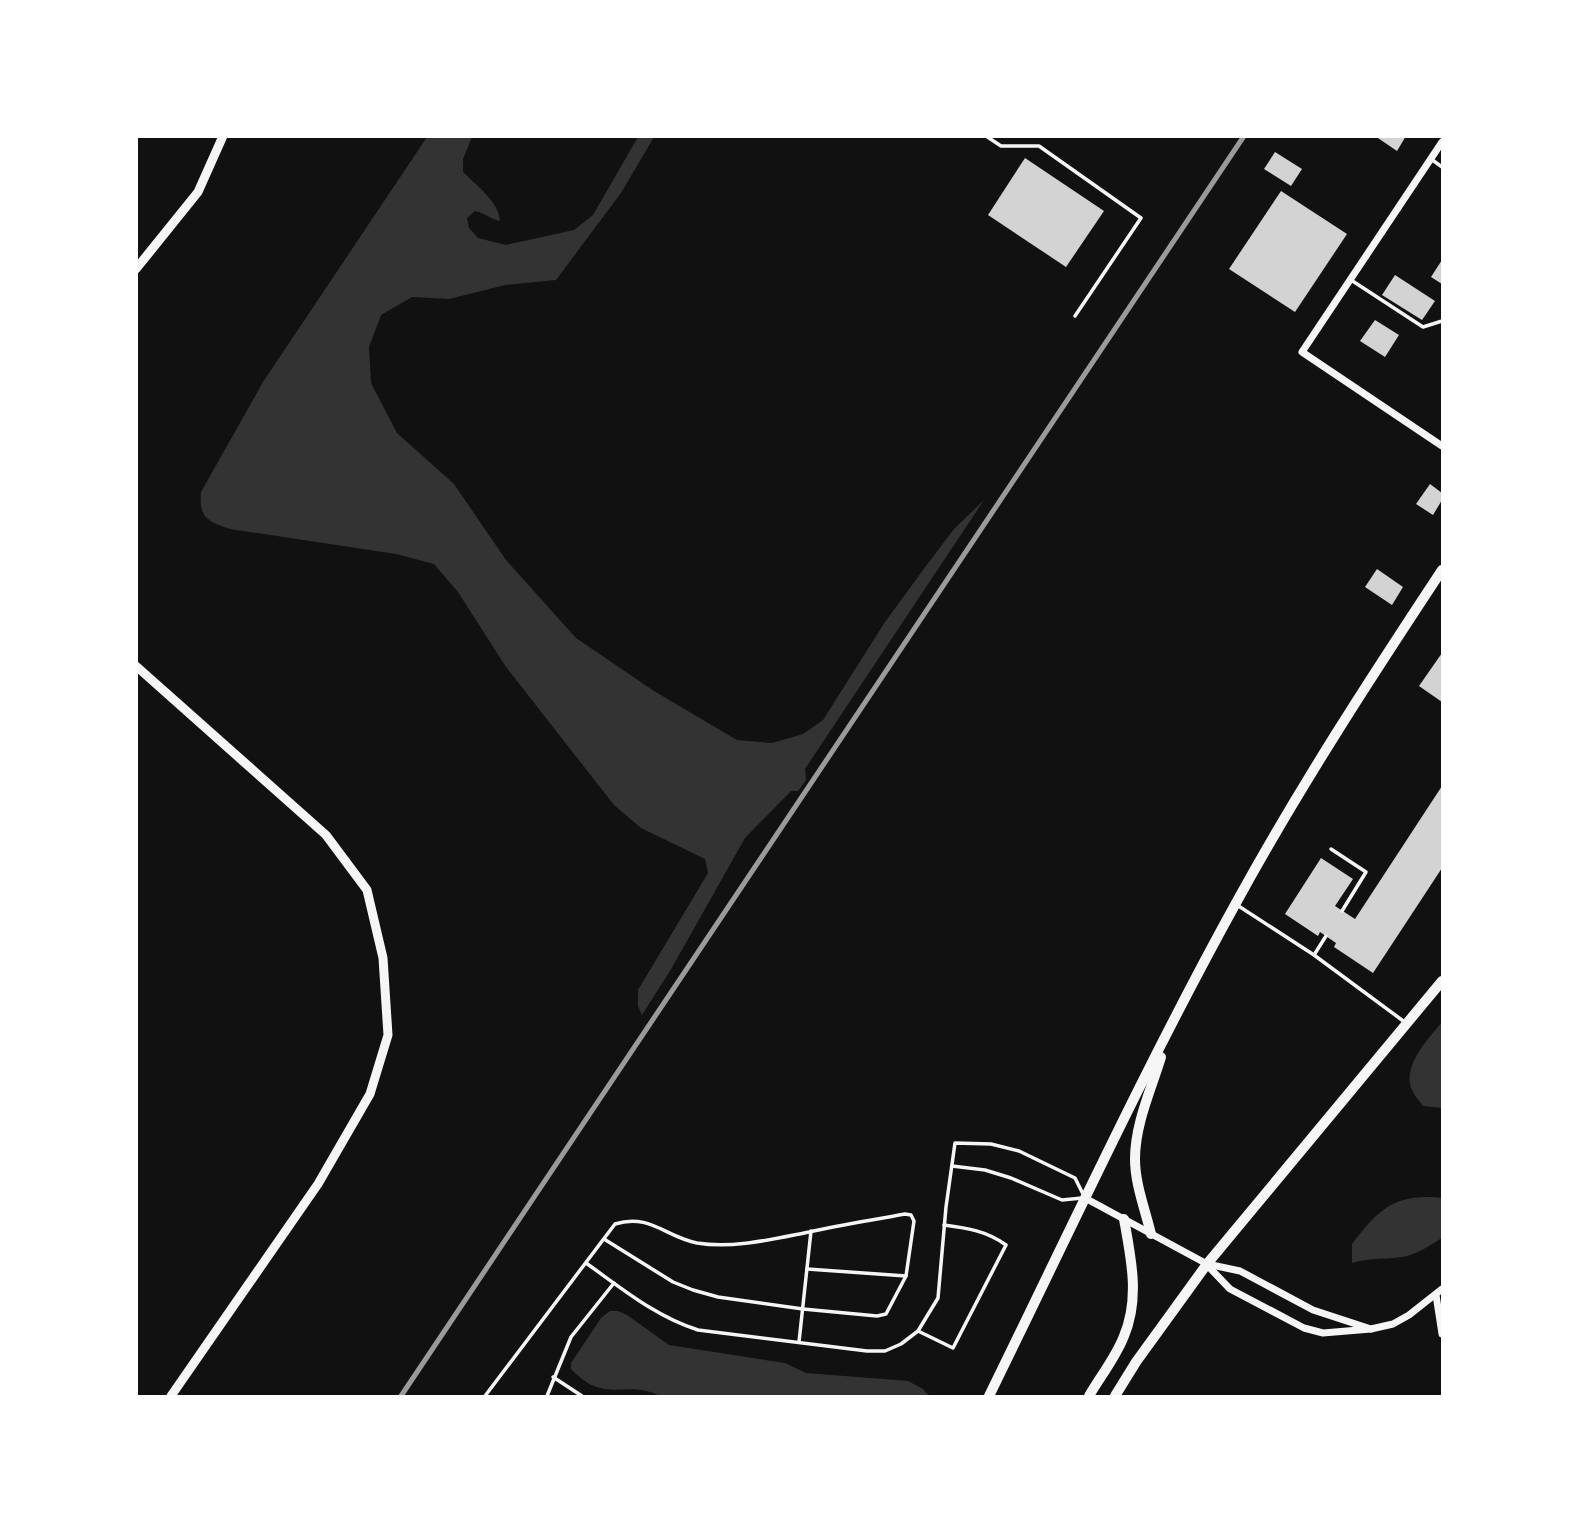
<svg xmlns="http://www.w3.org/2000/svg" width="1579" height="1533" font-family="Montserrat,sans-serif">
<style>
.water{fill:#333}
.building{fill:#d3d3d3}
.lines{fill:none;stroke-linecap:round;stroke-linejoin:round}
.service{stroke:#f5f5f5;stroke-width:3.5}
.minor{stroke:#f5f5f5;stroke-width:7}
.tertiary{stroke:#f5f5f5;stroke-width:9}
.primary{stroke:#f5f5f5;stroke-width:10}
.rail{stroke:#9a9a9a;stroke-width:5}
</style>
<rect width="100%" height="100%" fill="#111"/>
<g class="water">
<path d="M427,137H472L463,159V172C475,184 500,203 500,221C490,219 485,213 475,211L467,218L469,228L478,238L506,245L574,230L593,215L638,137H654L621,193L556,280L505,285L449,299L412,297L381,315L369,347L371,383L397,433L454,484L506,560L576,638L654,691L737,740L772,743L803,734L823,720L885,622L926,566L954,529L984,500L805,769L806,780L798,791H791L745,838L670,971L642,1015L638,1006V990L708,873L705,859L641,828L614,805L506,667L458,592L434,564L396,554L230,529C207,521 199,518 201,492L263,382Z"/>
<path d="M1442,1022V1108L1423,1106C1420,1101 1415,1097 1413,1092C1400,1068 1428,1039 1442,1022Z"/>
<path d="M1442,1198V1238C1432,1244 1419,1253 1407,1256C1389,1260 1369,1257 1352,1263V1244C1379,1209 1395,1193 1442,1198Z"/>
<path d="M610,1311H618L627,1315L669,1345L785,1363L806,1373L908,1381L923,1389L929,1396H660C625,1378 606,1406 571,1369V1363L601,1318Z"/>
</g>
<g class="building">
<polygon points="1375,136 1406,136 1397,151"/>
<polygon points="1275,152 1302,169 1291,186 1264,169"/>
<polygon points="1025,158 1104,211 1066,267 988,215"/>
<polygon points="1281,191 1347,234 1295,312 1229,269"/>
<polygon points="1442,260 1442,284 1431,277"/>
<polygon points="1395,275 1435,301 1422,320 1382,295"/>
<polygon points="1375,320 1399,335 1385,357 1360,341"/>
<polygon points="1430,484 1442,493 1442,500 1433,515 1416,504"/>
<polygon points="1377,569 1403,587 1392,605 1365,587"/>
<polygon points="1442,653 1442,702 1419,686"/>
<polygon points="1442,786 1442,868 1373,973 1334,947 1336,943 1320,932 1318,936 1285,914 1321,858 1353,879 1335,906 1355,919"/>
</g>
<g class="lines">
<g class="service">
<polyline points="986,136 1001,146 1039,146 1141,218 1075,316"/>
<polyline points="1431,159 1442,167"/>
<polyline points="1351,280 1423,327 1442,321"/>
<polyline points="1331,849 1366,872 1342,911"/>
<polyline points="1237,905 1314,955 1406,1023"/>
<polyline points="1314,955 1326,936"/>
<polyline points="952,1166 985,1170 1011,1178 1062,1200 1082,1198"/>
<path d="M586,1263C621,1288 656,1317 698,1330L867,1351H885L901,1344L918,1331L938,1298L946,1207L955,1143L991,1144L1019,1151L1075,1178L1083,1194"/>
<polyline points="807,1269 906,1276"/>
<path d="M918,1331L953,1348L1006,1245C987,1231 967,1228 944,1225"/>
<polyline points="799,1342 811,1231"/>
<polyline points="553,1377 582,1396"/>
<path d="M485,1396L615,1224C649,1213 666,1237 697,1243C733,1249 773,1239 809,1232C841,1225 873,1220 905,1214L911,1215L914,1221L906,1276L886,1314L877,1316L803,1309L718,1297L693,1290L673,1282L604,1239"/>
<polyline points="547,1396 571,1337 614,1283"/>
</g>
<g class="minor">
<polyline points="1442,142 1302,352 1442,446"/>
<polyline points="1085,1198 1207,1264 1240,1271 1313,1310 1371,1329"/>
<polyline points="1207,1265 1230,1289 1304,1328 1323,1333 1371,1329 1393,1324 1409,1315 1442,1289"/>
<polyline points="1436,1295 1442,1334"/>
</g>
<g class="tertiary">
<polyline points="136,269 198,192 223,136"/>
<polyline points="136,666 326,835 367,890 383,958 388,1035 370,1094 318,1184 171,1396"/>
</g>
<g class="primary">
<path d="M1151,1234C1145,1209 1135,1184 1135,1159C1135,1124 1151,1090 1161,1057"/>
<path d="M989,1396C1070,1231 1147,1064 1236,903C1299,788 1370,679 1442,570"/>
<path d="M1089,1396C1100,1377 1116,1357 1124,1336C1140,1298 1131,1258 1124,1219"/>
<polyline points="1115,1396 1136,1362 1207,1264 1442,981"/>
</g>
<polyline class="rail" points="401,1396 1244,136"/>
</g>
<rect width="1579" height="1533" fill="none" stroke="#ffffff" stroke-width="276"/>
</svg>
